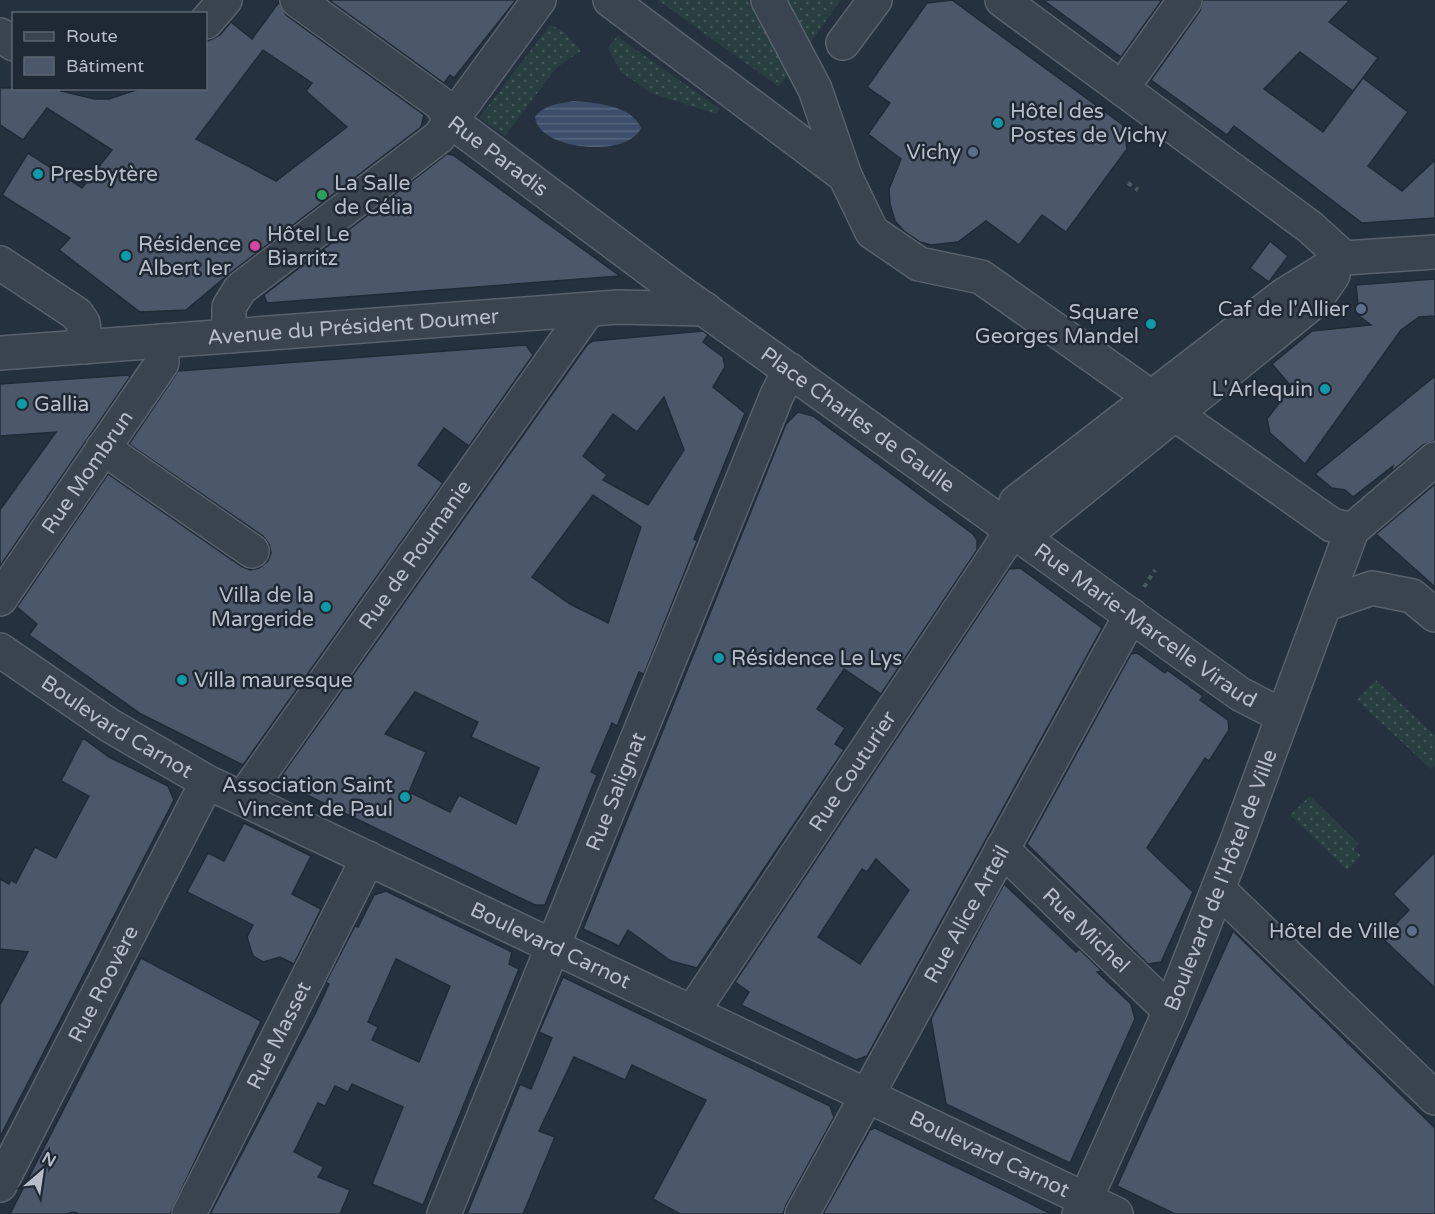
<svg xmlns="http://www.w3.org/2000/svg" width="1435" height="1214" font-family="'Varela Round',sans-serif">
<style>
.grass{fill:url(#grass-dots)}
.water{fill:url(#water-rules)}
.building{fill:#4c5869;stroke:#212a37;stroke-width:1.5;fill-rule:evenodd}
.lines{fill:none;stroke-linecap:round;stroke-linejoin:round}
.minor-casing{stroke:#58616d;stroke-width:36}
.path{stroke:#465b5e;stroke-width:4;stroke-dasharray:4.5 4.5;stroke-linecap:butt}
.minor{stroke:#3a4350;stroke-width:33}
.culture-dot{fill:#0f9aa8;stroke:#1f2835;stroke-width:2}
.service-dot{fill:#5c6f8a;stroke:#1f2835;stroke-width:2}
.leisure-dot{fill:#2e9e5b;stroke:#1f2835;stroke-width:2}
.hotel-dot{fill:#d1479c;stroke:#1f2835;stroke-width:2}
.labels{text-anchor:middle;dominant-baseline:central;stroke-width:5;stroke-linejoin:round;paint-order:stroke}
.poi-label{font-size:21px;fill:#b7beca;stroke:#1f2835;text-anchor:start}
.street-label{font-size:21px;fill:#b7beca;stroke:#1f2835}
</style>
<defs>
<pattern id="grass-dots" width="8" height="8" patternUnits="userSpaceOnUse" patternTransform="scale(1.5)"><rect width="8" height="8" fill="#283e41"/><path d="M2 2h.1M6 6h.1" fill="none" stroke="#45585b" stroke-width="1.8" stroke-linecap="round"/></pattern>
<pattern id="water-rules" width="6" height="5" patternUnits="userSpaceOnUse" patternTransform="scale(1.5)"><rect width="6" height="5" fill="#3c4e69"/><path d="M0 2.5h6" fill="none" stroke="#56667d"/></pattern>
</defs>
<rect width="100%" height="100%" fill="#263140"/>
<g class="grass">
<polygon points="658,0 763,0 797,62 779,87"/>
<polygon points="776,0 841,0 805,50"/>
<polygon points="550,25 563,31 581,51 556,68 505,136 479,118"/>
<polygon points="617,36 720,109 716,114 651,93 621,72 608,48"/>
<polygon points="1376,680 1435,736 1435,765 1431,769 1357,700"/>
<polygon points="1310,796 1359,844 1354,849 1361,856 1347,870 1290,815"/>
</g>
<path class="water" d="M574,101C595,103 632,105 641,128C627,159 538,150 535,117C545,104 559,104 574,101Z"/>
<g class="building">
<polygon points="329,0 516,0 454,78 450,75 444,83"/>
<polygon points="952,0 1123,125 1127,149 1066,232 1042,215 1019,245 986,221 958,242 931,245 920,242 904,231 895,221 890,204 889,189 901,159 868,134 890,103 867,87 927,3"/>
<polygon points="1043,0 1162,0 1121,57"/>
<polygon points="1203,0 1350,0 1329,22 1378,58 1353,91 1300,52 1264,89 1323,132 1363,78 1408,112 1368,166 1402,191 1435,160 1435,218 1362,223 1234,126 1227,135 1151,80 1200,11"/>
<path d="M279,2L286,15L424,115L421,127L229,274L186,310L140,312L59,250L70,238L2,195L28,153L82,188L112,150L47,108L23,140L0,125V88H63L61,91L95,99H109L142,88H206V42L220,35L231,22L252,39ZM263,50L312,83L306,91L347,127L276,181L196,139Z"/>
<polygon points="447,154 453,155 620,276 267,303 264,295"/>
<polygon points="1270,241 1288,256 1269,282 1250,268"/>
<polygon points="1435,279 1435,316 1419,317 1401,330 1305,464 1270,433 1267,419 1286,394 1296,392 1272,364 1312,331 1371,325 1359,316 1356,285"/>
<path d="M703,331L708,335L703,342L723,357L725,367L713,387L745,413L694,539L697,541L644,674L639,672L617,726L612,723L591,772L597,775L545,905H535L286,785L282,775L587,345L593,341ZM664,397L684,450L648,505L603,480L607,475L583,456L613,414L637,432ZM593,495L641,527L608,623L570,604L532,577ZM415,692L478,722L471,737L539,768L516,824L459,795L450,812L409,792L426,752L385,734Z"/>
<polygon points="526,345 533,355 469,446 444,428 418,465 443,483 243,765 141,714 29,635 37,624 17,607 108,474 241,566 250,570 259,568 268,561 271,553 269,544 263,536 129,444 178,371"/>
<polygon points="128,375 130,377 0,566 0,510 56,432 0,436 0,384"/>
<polygon points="1435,376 1435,441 1423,445 1391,472 1393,466 1353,497 1345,490 1332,488 1315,474"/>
<polygon points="798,412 813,416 973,534 977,540 977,550 881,694 844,669 817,709 845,728 835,744 844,750 697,968 671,961 628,930 619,946 583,929 786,424"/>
<polygon points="1435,484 1435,587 1376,534"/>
<path d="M1020,568L1102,628L867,1056L856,1060L741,1005L749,992L735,982L1009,569ZM876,859L909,890L860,964L818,937L862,869L867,872Z"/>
<polygon points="1137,653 1165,673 1167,670 1203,696 1200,700 1228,720 1229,730 1209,761 1205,758 1147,848 1193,892 1161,962 1148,964 1027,844 1131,654"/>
<polygon points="83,738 109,757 168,786 174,800 0,1137 0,1005 28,952 0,949 0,879 9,884 11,880 16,883 35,847 56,858 89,796 61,781"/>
<polygon points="244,823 311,856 292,894 321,909 294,964 280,957 263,962 253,956 247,937 253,925 187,892 208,853 224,861"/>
<polygon points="1435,852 1435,988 1382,938 1409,910 1393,894"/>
<polygon points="1004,884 1076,952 1079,949 1102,971 1097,972 1131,1004 1135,1019 1070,1163 946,1104 931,1019"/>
<path d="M386,891L512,952L509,964L519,969L423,1205L372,1184L403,1107L352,1084L348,1092L335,1086L325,1106L318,1103L294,1152L324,1167L318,1177L350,1190L340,1214H210L316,1012L329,984L326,982L355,926L358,927L374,895ZM396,959L450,986L419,1062L372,1040L378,1027L368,1022Z"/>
<polygon points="1233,931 1435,1128 1435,1214 1175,1214 1117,1186"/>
<polygon points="141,958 261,1021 170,1214 79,1214 74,1212 66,1214 10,1214"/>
<polygon points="563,977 830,1106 834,1117 786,1205 783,1214 680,1214 653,1199 706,1100 632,1065 625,1080 574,1057 539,1131 555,1137 523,1214 467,1214 520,1084 531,1089 552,1038 539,1032"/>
<polygon points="875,1128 989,1183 1051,1214 823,1214 870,1130"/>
</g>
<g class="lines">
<g class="minor-casing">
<g id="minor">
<path id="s1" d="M297,0L441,104L451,121L676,289L1240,694L1283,716"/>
<polyline points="610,0 845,176 872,232 919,264 981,277 1332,525 1352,530"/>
<polyline points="768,0 815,89 845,176"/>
<polyline points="1002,0 1310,227 1344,258"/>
<polyline points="206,22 225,0"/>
<polyline points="0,35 14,44"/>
<polyline points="843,43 875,0"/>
<polyline points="1122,88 1185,0"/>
<polyline points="0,263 77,314 83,323 86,347"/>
<polyline points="229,336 229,307 240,289 439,137 539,0"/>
<path id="s2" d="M0,353L618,307L705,309"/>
<polyline points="103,448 252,551"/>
<polyline points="1010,530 1040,523 1315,301 1333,275"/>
<path id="s3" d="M0,599L162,363L161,341"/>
<polyline points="1324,605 1372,588 1412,596 1435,615"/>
<path id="s4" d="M0,650L109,725L207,782L1116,1214"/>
<path id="s5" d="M243,798L588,310"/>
<path id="s6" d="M1002,849L1170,1011"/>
<polyline points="1218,889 1435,1098"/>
<path id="s7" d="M693,1011L1002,546L1010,530L1016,502L1284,295L1344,258L1435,252"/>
<path id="s8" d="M0,1185L207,782"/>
<path id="s9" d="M189,1214L368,858"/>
<path id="s10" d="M444,1214L777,395L790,370"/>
<path id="s11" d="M802,1214L1131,615"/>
<path id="s12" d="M1079,1214L1170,1011L1238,838L1352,530L1435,459"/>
</g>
</g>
<g class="path">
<polyline points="1128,183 1138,190"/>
<polyline points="1144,587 1155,570"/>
</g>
<use href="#minor" class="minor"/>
</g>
<g class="culture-dot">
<circle cx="998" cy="123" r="6"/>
<circle cx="38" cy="174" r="6"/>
<circle cx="126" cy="256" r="6"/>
<circle cx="1151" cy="324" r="6"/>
<circle cx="1325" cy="389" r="6"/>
<circle cx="22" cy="404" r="6"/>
<circle cx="326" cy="607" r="6"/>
<circle cx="719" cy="658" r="6"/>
<circle cx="182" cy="680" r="6"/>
<circle cx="405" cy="797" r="6"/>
</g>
<g class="service-dot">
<circle cx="973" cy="152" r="6"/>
<circle cx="1361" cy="309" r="6"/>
<circle cx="1412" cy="931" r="6"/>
</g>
<circle class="leisure-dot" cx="322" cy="195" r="6"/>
<circle class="hotel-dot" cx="255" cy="246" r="6"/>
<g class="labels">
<g class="poi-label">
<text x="1010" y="111">Hôtel des<tspan x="1010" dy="24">Postes de Vichy</tspan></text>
<text x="961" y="152" text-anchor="end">Vichy</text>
<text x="50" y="174">Presbytère</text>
<text x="334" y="183">La Salle<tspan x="334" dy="24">de Célia</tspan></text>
<text x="267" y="234">Hôtel Le<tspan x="267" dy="24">Biarritz</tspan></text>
<text x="138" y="244">Résidence<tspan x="138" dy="24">Albert Ier</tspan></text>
<text x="1349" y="309" text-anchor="end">Caf de l'Allier</text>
<text x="1139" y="312" text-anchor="end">Square<tspan x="1139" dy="24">Georges Mandel</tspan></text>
<text x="1313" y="389" text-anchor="end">L'Arlequin</text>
<text x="34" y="404">Gallia</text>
<text x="314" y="595" text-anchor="end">Villa de la<tspan x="314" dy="24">Margeride</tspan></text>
<text x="731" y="658">Résidence Le Lys</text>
<text x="194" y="680">Villa mauresque</text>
<text x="393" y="785" text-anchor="end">Association Saint<tspan x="393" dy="24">Vincent de Paul</tspan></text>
<text x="1400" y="931" text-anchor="end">Hôtel de Ville</text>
</g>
<g class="street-label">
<text stroke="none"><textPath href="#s1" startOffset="256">Rue Paradis</textPath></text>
<text stroke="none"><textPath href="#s2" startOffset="354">Avenue du Président Doumer</textPath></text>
<text stroke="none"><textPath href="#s1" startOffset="702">Place Charles de Gaulle</textPath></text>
<text stroke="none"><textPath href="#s3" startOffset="154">Rue Mombrun</textPath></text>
<text stroke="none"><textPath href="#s5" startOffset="298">Rue de Roumanie</textPath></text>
<text stroke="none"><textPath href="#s1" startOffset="1056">Rue Marie-Marcelle Viraud</textPath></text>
<text stroke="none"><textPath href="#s4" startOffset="140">Boulevard Carnot</textPath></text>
<text stroke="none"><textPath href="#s7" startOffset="288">Rue Couturier</textPath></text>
<text stroke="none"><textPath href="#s10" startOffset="456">Rue Salignat</textPath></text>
<text stroke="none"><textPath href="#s12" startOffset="363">Boulevard de l'Hôtel de Ville</textPath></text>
<text stroke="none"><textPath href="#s11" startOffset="342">Rue Alice Arteil</textPath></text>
<text stroke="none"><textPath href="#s6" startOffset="117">Rue Michel</textPath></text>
<text stroke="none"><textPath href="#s4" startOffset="626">Boulevard Carnot</textPath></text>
<text stroke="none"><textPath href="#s8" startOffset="226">Rue Roovère</textPath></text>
<text stroke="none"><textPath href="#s9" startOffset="200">Rue Masset</textPath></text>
<text stroke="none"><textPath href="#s4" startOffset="1112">Boulevard Carnot</textPath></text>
</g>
</g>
<rect x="12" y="12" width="195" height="78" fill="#1f2835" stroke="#5c6471" stroke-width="1.5"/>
<rect x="24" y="32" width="30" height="9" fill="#3a4350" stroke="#5c6471" stroke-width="1.5"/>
<text x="66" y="42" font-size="18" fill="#b7beca">Route</text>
<rect x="24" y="57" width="30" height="18" fill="#4c5869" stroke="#5c6471" stroke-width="1.5"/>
<text x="66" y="72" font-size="18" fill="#b7beca">Bâtiment</text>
<g transform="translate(42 1172) rotate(29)" stroke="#1f2835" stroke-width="4.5" paint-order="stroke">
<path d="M0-4.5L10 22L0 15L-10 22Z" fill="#b7beca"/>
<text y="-9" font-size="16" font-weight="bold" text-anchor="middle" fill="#b7beca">N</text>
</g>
</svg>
